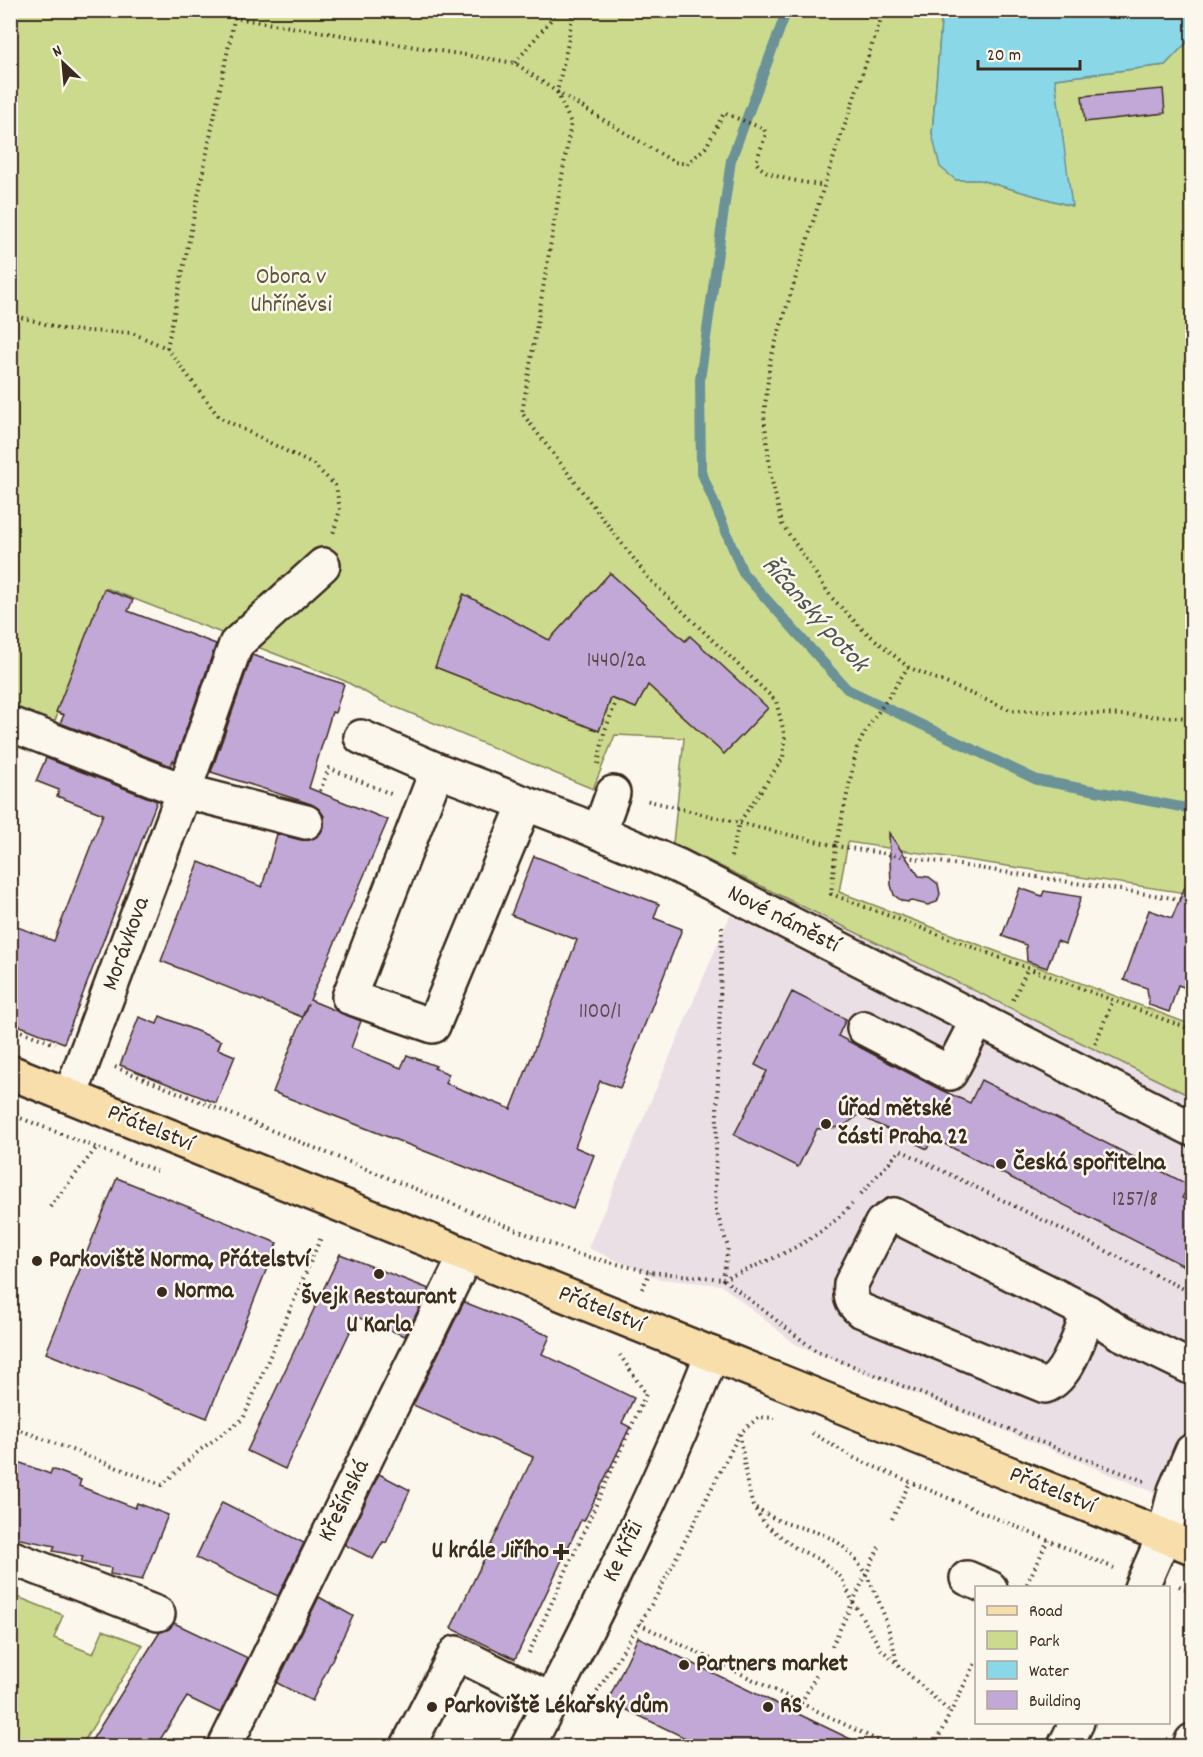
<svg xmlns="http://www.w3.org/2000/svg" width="1203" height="1757" font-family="Dekko,sans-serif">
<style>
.built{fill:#eadfe5}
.green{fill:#ccda8e;stroke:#848256;stroke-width:1.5;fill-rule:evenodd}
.water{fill:#8ad7e8;stroke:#6a9297;stroke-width:1.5}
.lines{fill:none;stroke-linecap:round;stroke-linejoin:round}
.stream{stroke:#6a9297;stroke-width:10}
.building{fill:#c2a8d6;stroke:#3b2a1e;stroke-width:1.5}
.minor-casing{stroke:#3b2a1e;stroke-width:38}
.major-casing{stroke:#3b2a1e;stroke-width:38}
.path{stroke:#3b2a1e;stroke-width:4;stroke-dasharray:1.5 4.5;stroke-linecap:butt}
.minor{stroke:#fbf7ec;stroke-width:33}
.major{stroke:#f8deab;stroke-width:33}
.poi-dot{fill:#3b2a1e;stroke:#fbf7ec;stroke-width:2}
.labels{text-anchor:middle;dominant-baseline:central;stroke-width:5;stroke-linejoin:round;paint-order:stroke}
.number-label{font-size:21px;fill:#5d4a4c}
.park-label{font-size:24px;fill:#5f563a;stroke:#fbf7ec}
.street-label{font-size:24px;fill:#3b2a1e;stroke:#fbf7ec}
.poi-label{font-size:24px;font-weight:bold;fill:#3b2a1e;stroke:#fbf7ec;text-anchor:start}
.water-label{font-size:26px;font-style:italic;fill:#4f5550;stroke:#fbf7ec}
</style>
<rect width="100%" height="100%" fill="#fbf7ec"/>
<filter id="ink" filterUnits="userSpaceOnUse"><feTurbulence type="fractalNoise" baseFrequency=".0167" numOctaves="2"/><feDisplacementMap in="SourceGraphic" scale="12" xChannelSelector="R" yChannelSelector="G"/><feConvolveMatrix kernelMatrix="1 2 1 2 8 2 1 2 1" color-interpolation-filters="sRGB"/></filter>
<g filter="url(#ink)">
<polygon class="built" points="746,878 1192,1097 1192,1508 795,1344 721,1285 660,1279 588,1248"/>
<g class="green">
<path d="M10,11H942L932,134L956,180H980L1071,206L1055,79L1165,65L1192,37V894L848,842L839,892L1192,1025V1097L673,843L684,738L615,735L593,789L381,701L345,681L106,588L53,726L11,709ZM610,573L685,641L648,685L636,708L612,697L599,731L436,667L463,594L570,652L572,615Z"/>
<polygon points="10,1594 63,1615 54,1638 93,1654 103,1630 143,1645 81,1746 11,1746"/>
</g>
<polygon class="water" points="942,11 1192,11 1192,37 1165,65 1055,79 1072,206 980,180 956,180 940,167 932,134"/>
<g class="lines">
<polyline class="stream" points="787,10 731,160 700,380 701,471 743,573 847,689 1037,780 1192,809"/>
</g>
<g class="building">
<polygon points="1163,89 1165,113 1085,122 1082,96"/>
<polygon points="610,573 685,641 690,636 768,708 724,754 648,685 636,708 611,698 599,731 435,667 464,594 549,640"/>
<polygon points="104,589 133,600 128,611 216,644 175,761 173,760 171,766 60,723 64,715 56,712"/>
<polygon points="252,655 344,684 335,713 332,712 309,788 388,820 310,1000 361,1021 351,1048 401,1068 407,1055 436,1066 434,1068 449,1074 445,1083 511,1109 577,940 511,915 534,856 659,904 654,918 682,929 620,1088 600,1081 575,1147 594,1155 573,1209 273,1092 308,1004 302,1017 161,961 199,862 262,887 277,834 301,840 310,840 319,835 324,827 324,816 319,809 311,804 211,772"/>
<polygon points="46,758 157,801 64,1043 10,1022 10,924 54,941 103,814 57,796 59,790 36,781"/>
<polygon points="889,833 919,876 929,877 938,884 940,894 937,902 928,905 912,901 908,902 902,901 894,895 891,885"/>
<polygon points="1192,870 1192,990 1178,985 1169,1012 1149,1005 1147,988 1124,980 1149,910 1172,918"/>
<polygon points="1020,888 1042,896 1044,891 1081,897 1065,944 1057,941 1047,968 1027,961 1026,945 1002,936"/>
<polygon points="792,992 846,1019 838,1036 941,1090 970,1103 981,1080 1189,1185 1182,1198 1192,1203 1192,1270 933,1138 927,1149 859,1115 842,1127 817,1129 798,1167 734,1135 767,1071 755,1065"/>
<polygon points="160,1016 221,1041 218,1049 235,1056 216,1103 120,1065 139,1017 157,1024"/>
<polygon points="117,1178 277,1243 207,1418 46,1353"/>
<polygon points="340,1254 429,1289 405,1336 357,1317 285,1469 247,1451"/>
<polygon points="464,1302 550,1336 542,1354 634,1398 622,1423 630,1427 584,1521 581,1520 515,1659 451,1628 533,1457 413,1405"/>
<polygon points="10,1459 50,1474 52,1469 81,1480 79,1486 135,1508 137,1503 168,1515 142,1580 110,1574 111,1568 81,1562 83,1557 53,1551 55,1546 10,1537"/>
<polygon points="379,1474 410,1490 386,1543 383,1542 373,1559 345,1545"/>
<polygon points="222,1502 304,1543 278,1596 196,1558"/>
<polygon points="319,1597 353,1616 312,1701 277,1683"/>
<polygon points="174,1623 248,1658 220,1713 187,1697 156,1746 88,1746 160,1632 169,1629"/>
<polygon points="638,1637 865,1746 702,1746 608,1701"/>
</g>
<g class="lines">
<g class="minor-casing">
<g id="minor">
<polyline points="10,724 184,791 70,1096"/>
<polyline points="361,737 437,770 577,823 678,866 1192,1129"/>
<polyline points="437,770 349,997 433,1026 525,804"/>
<polyline points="306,822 184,791 236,644 323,565"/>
<polyline points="599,832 613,793"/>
<polyline points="864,1028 950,1073 978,1019"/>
<path d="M1088,1312C1081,1333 1068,1378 1045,1386L860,1310C851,1302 850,1296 851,1284L882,1223L894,1215L1088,1312L1120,1333L1192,1368"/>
<polyline points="10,1557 158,1614"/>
<polyline points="967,1578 990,1588"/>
<polyline points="1141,1588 1164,1536 1175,1491 1192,1451"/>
<polyline points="225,1746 466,1255"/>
<polyline points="408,1746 456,1653 551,1700"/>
<path d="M528,1746C593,1617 660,1489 712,1354"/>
<polyline points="1065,1746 1077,1722"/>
<polyline points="1190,1746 1192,1741"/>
</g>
</g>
<g class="major-casing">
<polyline id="major" points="10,1072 1192,1547"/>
</g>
<g class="path">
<path d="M198,10L235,18L515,63L557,92L674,162L687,164L706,147L724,113L764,129L766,134L756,162C767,180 804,181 824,186"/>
<polyline points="573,10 568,43 557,92 571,123 522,413 650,580 776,701 785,737 783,758 739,823 645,800"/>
<polyline points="884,10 824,186 770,361 764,416 771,477 782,524 832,598 861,628 908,667 1010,710 1192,718"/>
<polyline points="515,63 559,10"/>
<polyline points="10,314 66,330 132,333 167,348 219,417 314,465 336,486 340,510 333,534"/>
<polyline points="167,348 236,10"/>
<polyline points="598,764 604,733 617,699"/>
<polyline points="320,791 329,768 391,794"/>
<polyline points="731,857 739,823 836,846 857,748 864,734 908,667"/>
<polyline points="1192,901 836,846 831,894 1192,1030"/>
<path d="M722,927L715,1187L716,1210L728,1247L723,1279C769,1261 818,1242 852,1204"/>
<polyline points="1013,1000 1028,968"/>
<polyline points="10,1027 55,1044"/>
<polyline points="1095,1044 1113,1000"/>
<polyline points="115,1067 576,1254 650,1272 723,1279 816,1351 1046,1444 1144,1481"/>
<polyline points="10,1114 157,1171"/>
<polyline points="861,1194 900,1150 1192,1293"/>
<polyline points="50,1207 97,1147"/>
<polyline points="642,1289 650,1272"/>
<polyline points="10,1426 162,1485 200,1450 243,1419 322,1235"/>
<polyline points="812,1433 856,1459 1114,1568"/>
<polyline points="740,1434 747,1483 753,1506 765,1524 794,1547 820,1560 841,1577 853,1602 881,1649 951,1713"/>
<path d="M756,1508C764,1512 772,1518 780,1521C798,1528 821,1531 837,1542C871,1565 889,1624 897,1663"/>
<polyline points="892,1519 910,1482"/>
<polyline points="1027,1584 1048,1540"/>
<polyline points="1179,1586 1192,1592"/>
<polyline points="639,1624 889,1746"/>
<polyline points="832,1646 879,1547"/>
<polyline points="529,1653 646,1394 620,1355"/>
<polyline points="594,1697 656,1597 740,1433 759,1417 775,1418"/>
<polyline points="801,1703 817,1674"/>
<polyline points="934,1746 976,1661"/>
</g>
<use href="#minor" class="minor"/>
<use href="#major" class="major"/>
</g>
</g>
<g class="poi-dot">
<circle cx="826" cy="1124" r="6"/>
<circle cx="1001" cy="1164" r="6"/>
<circle cx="37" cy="1261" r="6"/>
<circle cx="379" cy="1274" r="6"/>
<circle cx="162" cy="1292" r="6"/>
<path d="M558 1543h6v6h6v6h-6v6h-6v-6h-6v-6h6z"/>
<circle cx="684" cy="1665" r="6"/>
<circle cx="432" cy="1707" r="6"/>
<circle cx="768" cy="1707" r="6"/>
</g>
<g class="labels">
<g class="number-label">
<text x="616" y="662">1440/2a</text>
<text x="600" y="1013">1100/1</text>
<text x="1135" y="1201">1257/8</text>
</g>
<g class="park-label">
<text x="291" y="278">Obora v<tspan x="291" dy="28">Uhříněvsi</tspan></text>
</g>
<g class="street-label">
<text transform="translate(783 920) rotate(27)">Nové náměstí</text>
<text transform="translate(127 944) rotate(-70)">Morávkova</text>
<text transform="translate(150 1129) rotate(22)">Přátelství</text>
<text transform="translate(601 1310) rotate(22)">Přátelství</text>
<text transform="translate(1052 1491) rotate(22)">Přátelství</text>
<text transform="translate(345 1501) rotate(-64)">Křešínská</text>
<text transform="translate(624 1552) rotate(-64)">Ke Kříži</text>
</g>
<g class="poi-label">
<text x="838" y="1110">Úřad mětské<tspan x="838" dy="28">části Praha 22</tspan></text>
<text x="1013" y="1164">Česká spořitelna</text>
<text x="49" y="1261">Parkoviště Norma, Přátelství</text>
<text x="174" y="1292">Norma</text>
<text x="379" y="1298" text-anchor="middle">Švejk Restaurant<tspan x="379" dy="28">U Karla</tspan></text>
<text x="549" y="1552" text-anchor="end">U krále Jiřího</text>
<text x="696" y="1665">Partners market</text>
<text x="444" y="1707">Parkoviště Lékařský dům</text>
<text x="780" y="1707">RS</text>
</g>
<g class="water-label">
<text transform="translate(814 615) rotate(48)">Říčanský potok</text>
</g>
</g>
<rect width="1203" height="1757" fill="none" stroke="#fbf7ec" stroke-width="36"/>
<rect x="18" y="18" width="1167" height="1721" fill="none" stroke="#3b2a1e" stroke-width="2" filter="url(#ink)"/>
<rect x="975" y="1586" width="195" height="138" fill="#fbf7ec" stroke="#aea59a" stroke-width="1.5"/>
<rect x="987" y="1606" width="30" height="9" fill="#f8deab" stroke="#aea59a" stroke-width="1.5"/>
<text x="1029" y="1616" font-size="18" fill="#3b2a1e">Road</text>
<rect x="987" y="1631" width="30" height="18" fill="#ccda8e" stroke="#aea59a" stroke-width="1.5"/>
<text x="1029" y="1646" font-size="18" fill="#3b2a1e">Park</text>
<rect x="987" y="1661" width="30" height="18" fill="#8ad7e8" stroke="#aea59a" stroke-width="1.5"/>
<text x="1029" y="1676" font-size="18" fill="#3b2a1e">Water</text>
<rect x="987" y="1691" width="30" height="18" fill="#c2a8d6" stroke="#aea59a" stroke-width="1.5"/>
<text x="1029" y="1706" font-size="18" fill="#3b2a1e">Building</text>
<g transform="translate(63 63) rotate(334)" stroke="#fbf7ec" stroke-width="4.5" paint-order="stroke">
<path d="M0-4.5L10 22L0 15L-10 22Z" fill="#3b2a1e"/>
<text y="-9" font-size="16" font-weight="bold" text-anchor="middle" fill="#3b2a1e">N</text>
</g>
<path d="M978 60v9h102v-9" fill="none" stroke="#3b2a1e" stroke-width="3"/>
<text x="987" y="60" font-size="18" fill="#3b2a1e" stroke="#fbf7ec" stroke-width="4.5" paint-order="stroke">20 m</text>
</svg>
